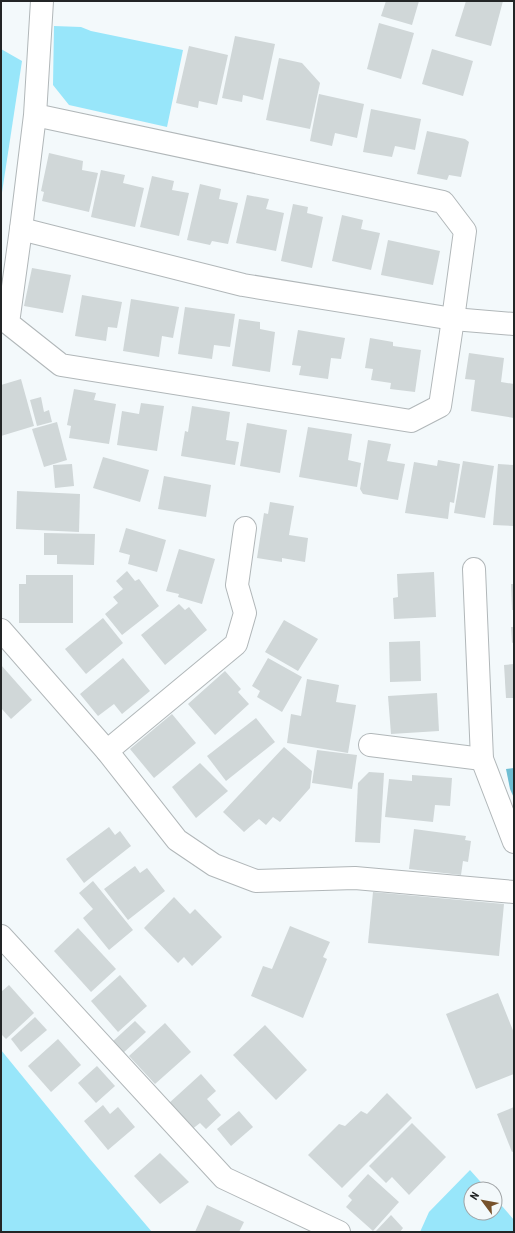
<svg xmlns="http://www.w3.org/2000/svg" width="515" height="1233" font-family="'Roboto Condensed',sans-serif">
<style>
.green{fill:#98e6fa}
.water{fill:#6fbed3}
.building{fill:#d0d7d8}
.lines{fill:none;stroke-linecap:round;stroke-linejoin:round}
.minor-casing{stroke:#b1b7b9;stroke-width:24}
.minor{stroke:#fff;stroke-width:22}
</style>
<rect width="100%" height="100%" fill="#f3f9fb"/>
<g class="green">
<polygon points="54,26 81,27 91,31 183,50 167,127 69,105 53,85"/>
<polygon points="1,49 22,61 1,199"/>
<polygon points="1,1050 90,1159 152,1232 1,1232"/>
<polygon points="470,1170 487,1189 471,1189 471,1213 495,1213 495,1198 514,1220 514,1232 420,1232 429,1212"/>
</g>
<polygon class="water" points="514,768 514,798 510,789 506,769"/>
<g class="building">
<polygon points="386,1 419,1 412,25 381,16"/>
<polygon points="466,1 503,1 491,46 455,36"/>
<polygon points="379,23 414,33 401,79 367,69"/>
<polygon points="235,36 275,44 263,100 243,95 242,102 222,98"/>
<polygon points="189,46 228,55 217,105 199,101 198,108 176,103"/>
<polygon points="432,49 473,61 463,96 422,84"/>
<polygon points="279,58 302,63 320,83 310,129 266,120"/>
<polygon points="319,94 364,104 357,138 335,133 332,146 310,141"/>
<polygon points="371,109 421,119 415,150 395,146 392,157 363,152"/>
<polygon points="427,131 465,139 469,142 461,177 449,175 447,180 417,174"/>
<polygon points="49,153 83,161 82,170 98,173 89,212 42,201 44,192 41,191"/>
<polygon points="101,170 125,175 123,183 144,188 135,227 91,217"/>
<polygon points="152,176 174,181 172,190 189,193 179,236 140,227"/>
<polygon points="200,184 221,189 219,199 238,203 228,244 212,241 210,245 187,240"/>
<polygon points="247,195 269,199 266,209 284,213 276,251 236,243"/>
<polygon points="293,204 308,207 307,213 323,217 312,268 281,261"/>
<polygon points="342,215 363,220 361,229 380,233 371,270 332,261"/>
<polygon points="388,240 440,251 433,285 381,275"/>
<polygon points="32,268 71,275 63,313 24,306"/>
<polygon points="82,295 122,302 117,328 108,327 106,341 75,336"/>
<polygon points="131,299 179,307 173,338 162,336 159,357 123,351"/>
<polygon points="185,307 235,314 230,347 214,345 212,359 178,354"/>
<polygon points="239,319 260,322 260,329 275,332 270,372 232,366"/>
<polygon points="298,330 345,338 341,359 331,358 328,379 299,375 301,366 292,365"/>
<polygon points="370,338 393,342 393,346 421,350 415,392 390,389 391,383 371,380 373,369 365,368"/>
<polygon points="469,353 504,358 501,382 514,384 514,418 471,411 475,380 465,379"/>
<polygon points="21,379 34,426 1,436 1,385"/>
<polygon points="74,389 96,393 94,400 116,404 109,444 69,438 71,426 67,425"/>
<polygon points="41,397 44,412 49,410 52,422 37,426 30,400"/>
<polygon points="141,403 164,406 157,451 117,445 122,411 139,414"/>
<polygon points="192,406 230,412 226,440 239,442 235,465 181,456 185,431 188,432"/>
<polygon points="57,422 67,460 44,467 32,429"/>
<polygon points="247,423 287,430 280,473 240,466"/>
<polygon points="308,427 352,434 348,460 361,463 357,487 299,477"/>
<polygon points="368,440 391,444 387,461 405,464 398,500 363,494 360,489"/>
<polygon points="103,457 149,470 140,502 93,488"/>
<polygon points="438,460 460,464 454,503 450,502 448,519 405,513 414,462 437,466"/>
<polygon points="463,461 494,466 485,518 454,513"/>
<polygon points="72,464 74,486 55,488 53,465"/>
<polygon points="498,464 514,465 514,526 493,525"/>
<polygon points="164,476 211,485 206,517 158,509"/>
<polygon points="17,491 80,494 79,532 16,529"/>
<polygon points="270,502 294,506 289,535 308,538 305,562 282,558 282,562 257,558 264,513 268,514"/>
<polygon points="126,528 166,540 157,572 128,564 130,555 119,552"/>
<polygon points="44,533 95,534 94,565 57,564 57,555 44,555"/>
<polygon points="179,549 215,559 202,604 178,597 179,594 166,591"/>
<polygon points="127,571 135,581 139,579 159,606 122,635 105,614 118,603 113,597 123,589 116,581"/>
<polygon points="434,572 436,617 394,619 393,598 398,597 397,574"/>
<polygon points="26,575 73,575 73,623 19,623 19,584 26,584"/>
<polygon points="511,584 514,584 514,610 512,610"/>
<polygon points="179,604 185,610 189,607 207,630 165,665 141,635"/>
<polygon points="103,618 123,643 86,674 65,649"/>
<polygon points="284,620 318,639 298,671 265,652"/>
<polygon points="511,627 514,627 514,642 512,643"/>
<polygon points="420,641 421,681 390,682 389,642"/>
<polygon points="123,658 150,691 122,714 114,704 98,716 80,694"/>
<polygon points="268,658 302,677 282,712 257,697 260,691 252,686"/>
<polygon points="514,664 514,698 506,698 504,665"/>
<polygon points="1,665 32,700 11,719 1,708"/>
<polygon points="225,671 241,689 238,692 249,704 215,735 188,704"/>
<polygon points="307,679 339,685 336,702 356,705 348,753 287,743 291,714 301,716"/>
<polygon points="437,693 439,731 391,734 388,696"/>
<polygon points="172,714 196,743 154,778 130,749"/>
<polygon points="256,718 275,742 226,781 207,756"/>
<polygon points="284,747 312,771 310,788 280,822 273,817 266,825 259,819 244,832 223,812"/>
<polygon points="317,750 357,755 352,789 312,783"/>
<polygon points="200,763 228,791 196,818 172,787"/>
<polygon points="369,772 384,773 380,843 355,842 358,783"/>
<polygon points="412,775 452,778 450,806 435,805 433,822 385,817 389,779 412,781"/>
<polygon points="109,827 115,835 120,831 131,846 84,883 66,859"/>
<polygon points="414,829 466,836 465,840 471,841 468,862 463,861 461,875 409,869"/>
<polygon points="135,866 140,873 147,868 165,891 128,920 104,889"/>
<polygon points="93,881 133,930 109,950 83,918 93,909 79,893"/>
<polygon points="373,892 504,904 499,956 368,943"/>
<polygon points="174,897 190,914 195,909 222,937 192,966 184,957 178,963 144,928"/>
<polygon points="290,926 330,942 323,957 327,959 303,1018 251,996 263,966 272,969"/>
<polygon points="78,928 116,969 91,992 54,951"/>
<polygon points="120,975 147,1006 118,1032 91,1001"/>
<polygon points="9,985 34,1013 6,1039 1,1034 1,992"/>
<polygon points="498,993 514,1033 514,1074 476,1089 446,1014"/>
<polygon points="35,1017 47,1030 21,1052 11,1039"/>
<polygon points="135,1021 146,1032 122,1054 111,1043"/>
<polygon points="165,1023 191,1052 155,1084 129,1056"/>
<polygon points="265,1025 307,1070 276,1100 233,1055"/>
<polygon points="58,1039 81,1065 51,1092 28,1066"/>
<polygon points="97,1066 115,1086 96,1103 78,1083"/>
<polygon points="201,1074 216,1091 207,1099 221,1115 206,1129 200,1123 191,1130 168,1104"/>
<polygon points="387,1093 412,1118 342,1188 308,1155 339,1124 345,1126 361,1111 367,1114"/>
<polygon points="103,1105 110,1114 118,1107 135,1127 108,1150 84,1121"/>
<polygon points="514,1107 514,1151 512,1152 497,1114"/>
<polygon points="239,1111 253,1127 231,1146 217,1129"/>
<polygon points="412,1123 446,1157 409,1195 392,1177 386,1183 369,1166"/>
<polygon points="160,1153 189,1182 160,1204 134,1176"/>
<polygon points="368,1174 399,1202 373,1231 346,1207 352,1200 348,1196"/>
<polygon points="207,1205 244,1222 239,1232 195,1232"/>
<polygon points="391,1215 403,1228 400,1232 375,1232"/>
</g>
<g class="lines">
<g class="minor-casing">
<g id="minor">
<polyline points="35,115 443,202 465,231 453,319 440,406 411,421 61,365 8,323 21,229 35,115 42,1"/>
<polyline points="21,229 243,285 453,319 514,324"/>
<polyline points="474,569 482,759 514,842"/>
<polyline points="1,630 107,751 177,840 214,865 256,881 355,878 514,892"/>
<polyline points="370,745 482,759"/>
<polyline points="107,751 236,644 245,613 237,585 245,528"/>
<polyline points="1,936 224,1178 339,1232"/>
</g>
</g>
<use href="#minor" class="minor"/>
</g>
<rect width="515" height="1233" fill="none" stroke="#232526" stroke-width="4"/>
<g transform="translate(483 1201) rotate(302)"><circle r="19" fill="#f3f9fb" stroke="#a0a4a6"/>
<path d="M0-3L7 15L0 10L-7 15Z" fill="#76522c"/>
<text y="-6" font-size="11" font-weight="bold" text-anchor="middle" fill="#232526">N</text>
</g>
</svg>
